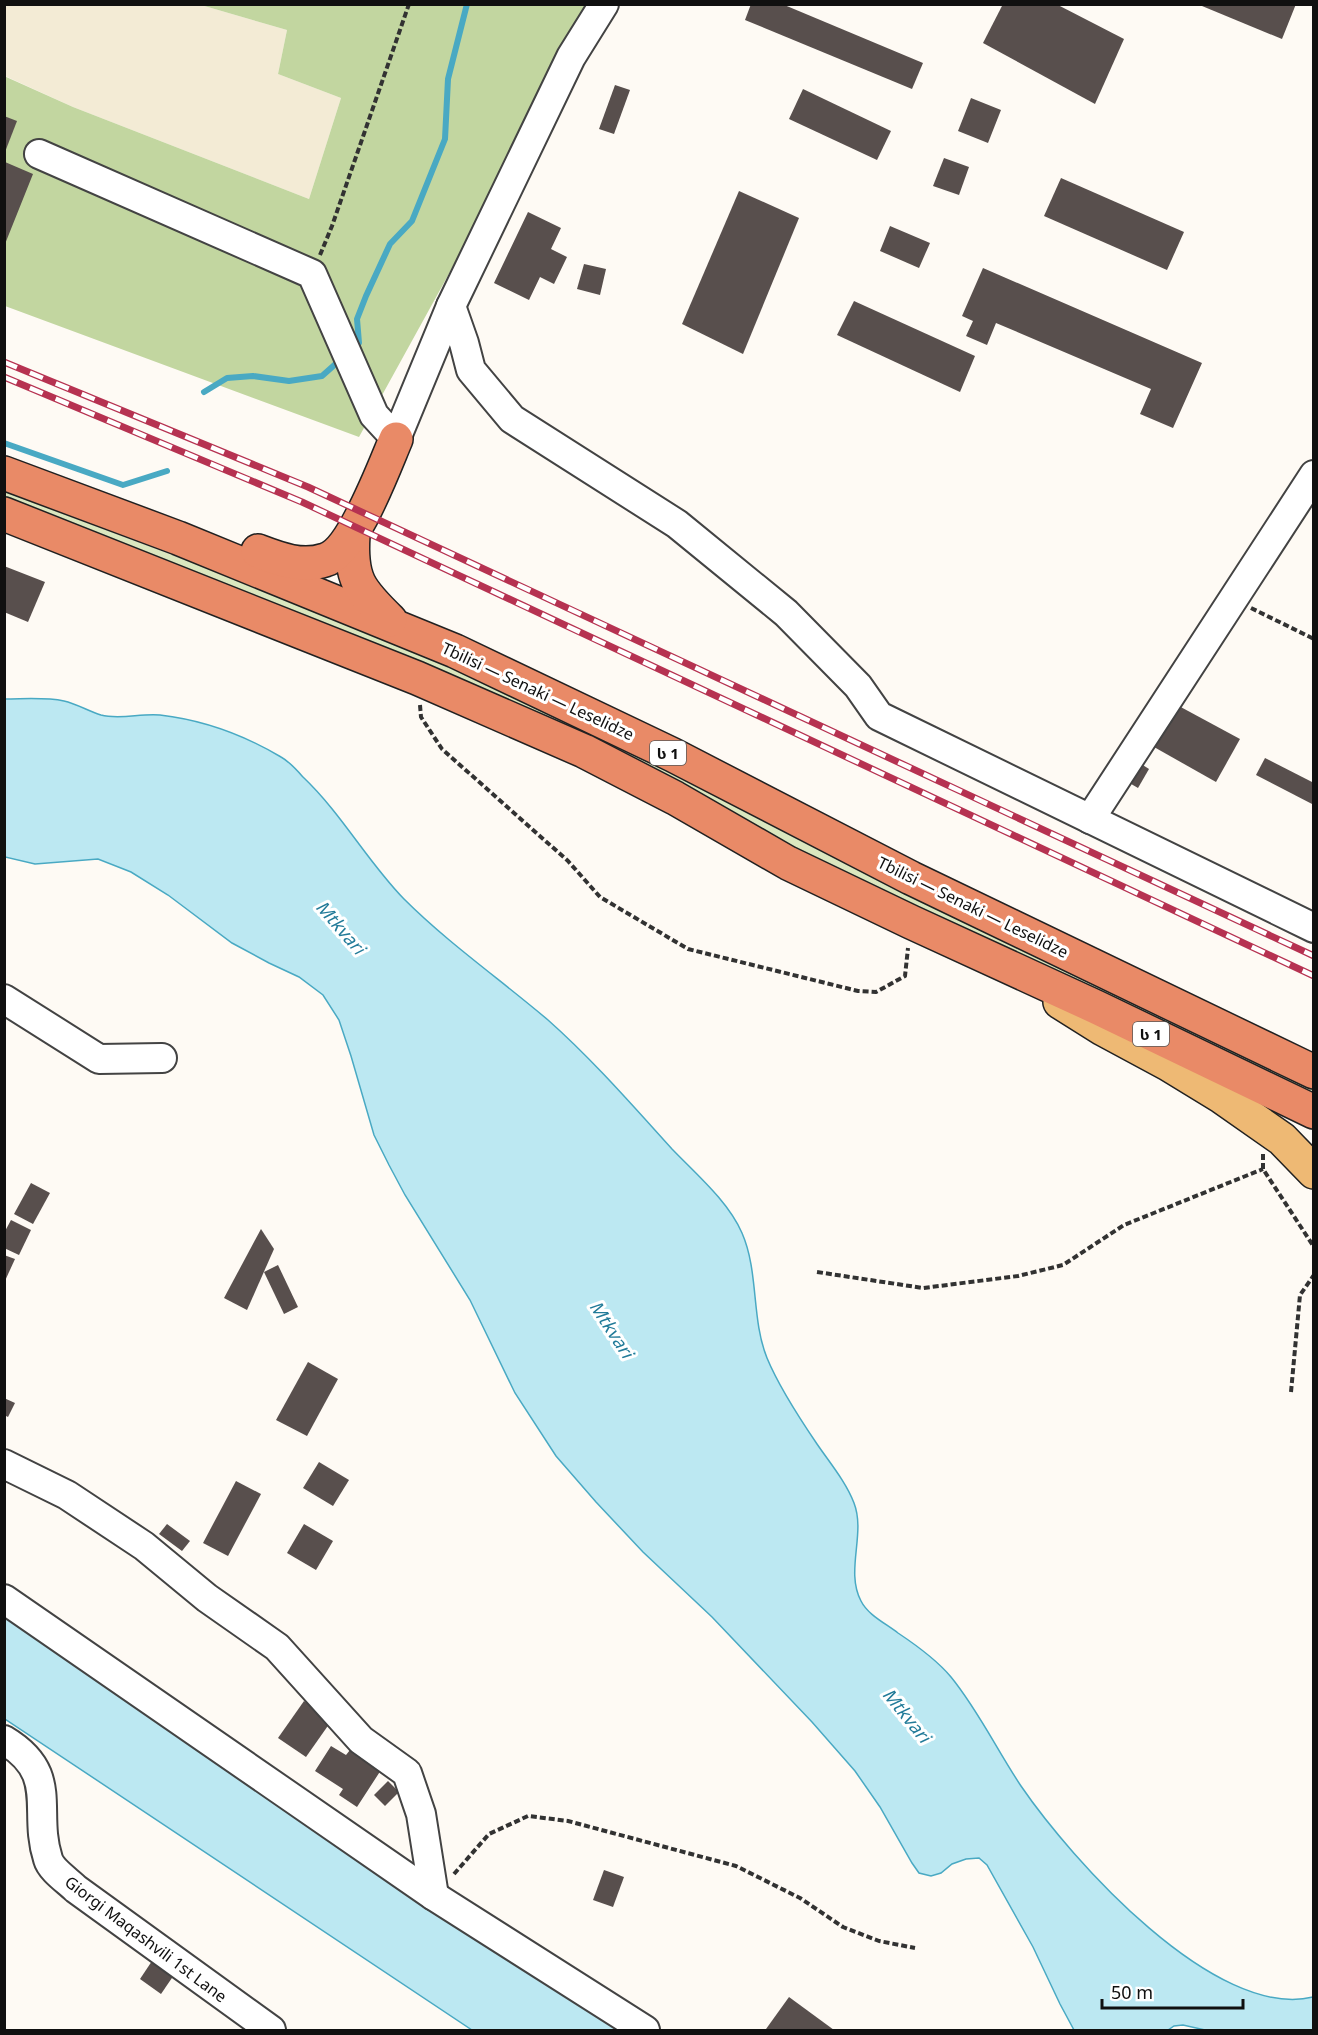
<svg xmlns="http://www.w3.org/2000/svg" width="1318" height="2035" font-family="Georgia,'Noto Sans Georgian',serif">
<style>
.farmland{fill:#f3ebd5}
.green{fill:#dbe7bf}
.forest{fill:#c2d6a0}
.water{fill:#bce8f2;stroke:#49a9c3;stroke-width:1.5}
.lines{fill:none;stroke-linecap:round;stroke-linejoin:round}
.stream{stroke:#49a9c3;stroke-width:6}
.building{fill:#584f4d}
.minor-casing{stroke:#434343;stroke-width:32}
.major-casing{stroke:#212121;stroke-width:36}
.highway-casing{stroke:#212121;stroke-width:36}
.path{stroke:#323232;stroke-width:4;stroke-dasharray:6 3;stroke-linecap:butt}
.minor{stroke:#fff;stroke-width:28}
.major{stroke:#eeb974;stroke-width:33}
.highway{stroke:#e98a67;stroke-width:33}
.rail-casing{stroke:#b63251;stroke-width:7}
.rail{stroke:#fff;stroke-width:4.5;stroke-dasharray:14;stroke-linecap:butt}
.labels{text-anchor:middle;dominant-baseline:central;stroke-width:6;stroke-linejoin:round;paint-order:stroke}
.shield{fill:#fff;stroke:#585858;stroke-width:1.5}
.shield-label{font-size:15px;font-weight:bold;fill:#101010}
.street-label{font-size:16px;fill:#101010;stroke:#fff}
.water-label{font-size:18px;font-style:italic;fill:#227b99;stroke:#fff}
</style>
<rect width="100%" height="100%" fill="#fefaf4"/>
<polygon class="farmland" points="5,5 201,5 287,30 278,74 341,98 309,199 73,107 5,76"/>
<path class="green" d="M4,491C142,545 283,594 419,653C562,715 700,787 840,856L886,884L1313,1090V1100L5,504Z"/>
<polygon class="forest" points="201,5 597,5 359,437 5,306 4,76 73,107 309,199 341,98 278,74 287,30"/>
<g class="water">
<path d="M5,699C24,699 45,697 64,701C77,704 88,711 101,715C120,720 141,713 160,715C203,720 244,735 281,757C290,762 296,769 303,777C342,814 367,861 404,899C448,943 501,980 548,1020C592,1059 633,1106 672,1149C696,1174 728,1201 742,1233C759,1272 751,1318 767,1358C779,1387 800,1419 817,1444C830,1463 846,1482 854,1503C866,1534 845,1571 861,1601C868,1615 885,1623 898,1633C916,1645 937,1660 951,1677C978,1710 997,1750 1021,1786C1071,1859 1215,2021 1313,1997V2030H1205L1183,2025L1174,2026L1168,2030H1074L1060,2004L1033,1947L987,1865L979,1858L966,1859L952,1864L941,1873L931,1876L919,1873L912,1863L880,1807L855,1771L812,1722L712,1617L643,1552L596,1502L556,1456L515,1393L470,1300L405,1195L389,1165L374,1135L351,1056L339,1020L323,995L299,977L269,963L232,943L168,895L131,872L98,859L35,864L5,857Z"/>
<polygon points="4,1617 631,2030 472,2030 5,1719"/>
</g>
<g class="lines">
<g class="stream">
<polyline points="353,349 359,343 357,319 366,296 390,244 412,221 445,139 448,79 467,4"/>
<polyline points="204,392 227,378 253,376 289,381 322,376 340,360"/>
<polyline points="4,443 123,485 167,471"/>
</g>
</g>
<g class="building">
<polygon points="751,4 782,4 923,63 912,89 745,20"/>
<polygon points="1003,4 1056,4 1124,39 1095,104 983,43"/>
<polygon points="1203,4 1296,4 1282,39 1202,6"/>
<polygon points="615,85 630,90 614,134 599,129"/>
<polygon points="803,89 891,131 877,160 789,119"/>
<polygon points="971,98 1001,110 988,143 958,131"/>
<polygon points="4,116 17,121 5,152 4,152"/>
<polygon points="944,158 969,167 959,195 933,186"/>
<polygon points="5,162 33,174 5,244"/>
<polygon points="1061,178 1184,232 1167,270 1044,216"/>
<polygon points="739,191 799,218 743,354 682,324"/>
<polygon points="528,212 561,228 551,249 567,257 554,284 540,277 529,300 494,283"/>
<polygon points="890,226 930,243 919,268 880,251"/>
<polygon points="584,264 606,269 600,295 577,289"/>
<polygon points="983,268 1202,363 1173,428 1140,414 1151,389 996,323 987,345 966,336 973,321 962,316"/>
<polygon points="854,301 975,356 960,392 837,335"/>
<polygon points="4,566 45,582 28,622 4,612"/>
<polygon points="1177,705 1240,739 1216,782 1154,747"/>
<polygon points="1265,758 1314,783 1314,805 1256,775"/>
<polygon points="1138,762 1149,769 1138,788 1126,781"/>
<polygon points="31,1183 50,1193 33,1224 14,1214"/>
<polygon points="11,1220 31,1230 19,1255 4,1248 4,1233"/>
<polygon points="261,1229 274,1249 247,1310 224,1298"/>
<polygon points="4,1255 15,1259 4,1283"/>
<polygon points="278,1265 298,1307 284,1314 264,1272"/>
<polygon points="308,1362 338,1379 307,1436 276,1420"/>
<polygon points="4,1398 15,1403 8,1417 4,1415"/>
<polygon points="319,1462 349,1480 333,1506 303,1488"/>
<polygon points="236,1481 261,1494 228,1556 203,1543"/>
<polygon points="167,1524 190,1541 182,1551 159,1534"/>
<polygon points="304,1524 333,1541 316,1570 287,1553"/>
<polygon points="304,1701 332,1720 306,1757 278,1738"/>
<polygon points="331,1746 346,1755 350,1750 381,1770 357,1807 339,1795 343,1789 315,1771"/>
<polygon points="388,1781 399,1792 385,1806 374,1795"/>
<polygon points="604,1870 624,1877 613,1907 593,1900"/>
<polygon points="154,1958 176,1972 161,1994 140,1979"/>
<polygon points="789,1997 834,2030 768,2030 766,2029"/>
</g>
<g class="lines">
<g class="minor-casing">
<g id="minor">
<polyline points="39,154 312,274 374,415 396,439 451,306 571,57 604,4"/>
<polyline points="451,306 464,343 471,370 512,419 677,524 786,613 858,686 879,716 1314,928"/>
<polyline points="1090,819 1314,475"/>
<polyline points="4,999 99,1059 162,1058"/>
<polyline points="4,1464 67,1495 144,1546 207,1598 277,1647 361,1740 407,1773 421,1814 434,1896"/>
<polyline points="4,1599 434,1896 645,2030"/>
<path d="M4,1740C61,1774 32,1810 48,1859C51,1870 68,1881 76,1889L271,2030"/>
</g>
</g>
<g class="major-casing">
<polyline id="major" points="1060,1002 1103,1029 1168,1064 1222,1097 1282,1139 1314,1172"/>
</g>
<g class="highway-casing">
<g id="highway">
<polyline points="4,473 178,538 455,651 673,755 911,878 1314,1072"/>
<polyline points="4,514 417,678 584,751 675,798 788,863 911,922 1096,1007 1314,1112"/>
<path d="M353,535C350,579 359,590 390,620"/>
<path d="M258,551C279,559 302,568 325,560C353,552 384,467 396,439"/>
</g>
</g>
<g class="path">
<polyline points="320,255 332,226 409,4"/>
<polyline points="1251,608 1314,639"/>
<polyline points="420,705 421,717 442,749 568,861 600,897 688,949 858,991 876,992 905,976 908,948"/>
<polyline points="1263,1154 1263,1169 1314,1247"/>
<polyline points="817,1272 923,1288 1018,1276 1063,1265 1124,1225 1263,1169"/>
<polyline points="1291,1392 1300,1295 1314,1275"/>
<polyline points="454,1874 489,1834 528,1816 568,1821 736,1866 800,1898 843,1927 879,1941 915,1948"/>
</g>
<use href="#minor" class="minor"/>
<use href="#major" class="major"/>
<use href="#highway" class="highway"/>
<g class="rail-casing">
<g id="rail">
<polyline points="4,362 308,487 1314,956"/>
<polyline points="4,377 302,502 1314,976"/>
</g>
</g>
<use href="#rail" class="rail"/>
</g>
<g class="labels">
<g class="shield">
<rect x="650" y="741" width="36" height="24" rx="4.5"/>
<rect x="1133" y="1022" width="36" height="24" rx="4.5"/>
</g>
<g class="shield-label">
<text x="668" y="753">ს 1</text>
<text x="1151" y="1034">ს 1</text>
</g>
<g class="street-label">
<text transform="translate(538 691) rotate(25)">Tbilisi — Senaki — Leselidze</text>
<text transform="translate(973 907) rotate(26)">Tbilisi — Senaki — Leselidze</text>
<text transform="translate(146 1939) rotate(37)">Giorgi Maqashvili 1st Lane</text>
</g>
<g class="water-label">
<text transform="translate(341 927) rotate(49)">Mtkvari</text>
<text transform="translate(612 1329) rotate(57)">Mtkvari</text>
<text transform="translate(907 1715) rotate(51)">Mtkvari</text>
</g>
</g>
<rect width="1318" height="2035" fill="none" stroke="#101010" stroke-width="12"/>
<path d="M1102 1999v9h141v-9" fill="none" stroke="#101010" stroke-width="3"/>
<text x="1111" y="1999" font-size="18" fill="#101010" stroke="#ffffff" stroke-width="4.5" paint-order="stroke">50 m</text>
</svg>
